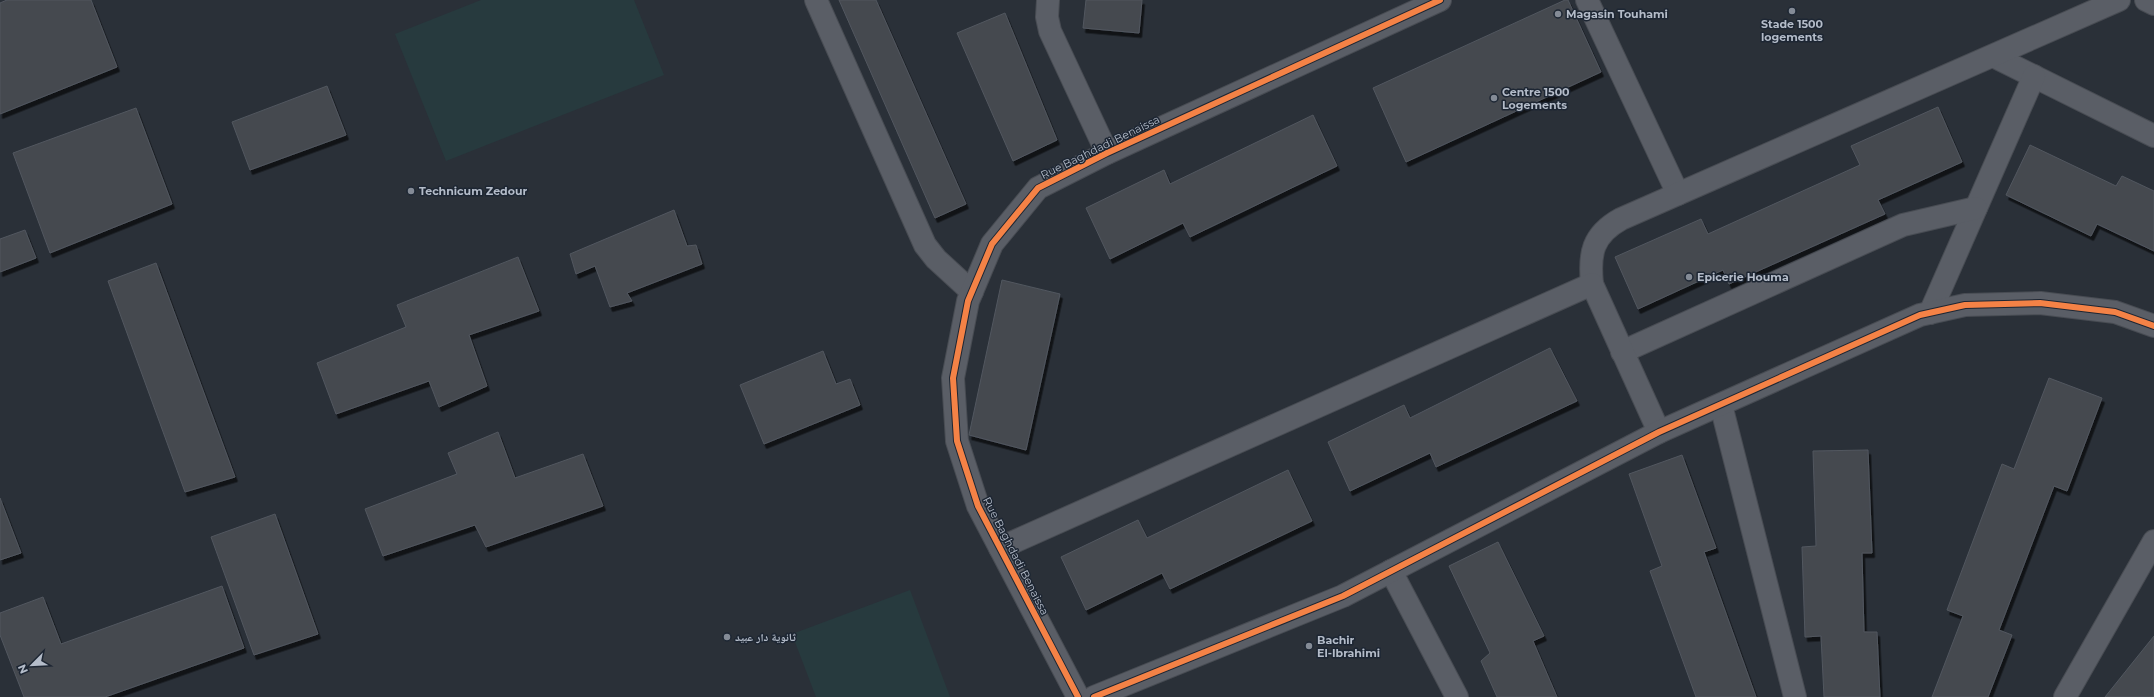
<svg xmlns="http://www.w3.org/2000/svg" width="2154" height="697" font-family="Montserrat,'Noto Naskh Arabic',sans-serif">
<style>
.grass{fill:#273a3e}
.building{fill:#444950;stroke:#52575f;filter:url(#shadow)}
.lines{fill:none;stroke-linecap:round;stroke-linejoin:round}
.minor-casing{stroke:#484c53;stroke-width:24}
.minor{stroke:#5a5e66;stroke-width:22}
.cycleway-casing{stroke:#1d2633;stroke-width:8}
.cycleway{stroke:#f48246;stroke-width:6}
.poi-dot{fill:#848b96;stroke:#1d2633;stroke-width:1.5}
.labels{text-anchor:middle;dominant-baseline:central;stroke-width:3;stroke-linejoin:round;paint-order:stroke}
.poi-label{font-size:11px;font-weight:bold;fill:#b4bcc9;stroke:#1d2633;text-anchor:start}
.street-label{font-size:11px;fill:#b4bcc9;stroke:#1d2633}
</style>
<defs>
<filter id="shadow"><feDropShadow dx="2.5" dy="4.5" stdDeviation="0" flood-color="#0009"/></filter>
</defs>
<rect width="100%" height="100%" fill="#2a3038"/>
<g class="grass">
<polygon points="481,0 634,0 664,75 446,161 395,34"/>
<polygon points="910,590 950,697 816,697 792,634"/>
</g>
<g class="building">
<polygon points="7,0 91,0 117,67 0,114 0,3"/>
<polygon points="839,0 876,0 966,204 935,218"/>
<polygon points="1086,0 1142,0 1139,33 1083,28"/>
<polygon points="1565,0 1568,0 1601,72 1406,162 1373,88"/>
<polygon points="1005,13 1057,140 1013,161 957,33"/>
<polygon points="327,86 346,135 250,170 232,122"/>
<polygon points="1938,107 1962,162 1878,200 1885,214 1729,284 1723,270 1638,309 1615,257 1701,219 1708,234 1860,165 1851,146"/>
<polygon points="136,108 172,204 50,253 13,153"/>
<polygon points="1313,115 1337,166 1190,237 1183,223 1110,259 1086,208 1164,170 1170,184"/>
<polygon points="2030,145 2116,186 2122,176 2154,191 2154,251 2097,224 2091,236 2006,195"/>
<polygon points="674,210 687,246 696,245 702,264 627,293 632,301 610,307 595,266 576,274 570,254"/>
<polygon points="25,230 36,258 0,272 0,239"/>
<polygon points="518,257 539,311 469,335 487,386 439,407 429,381 336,414 317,363 406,327 397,305"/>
<polygon points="156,263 235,477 185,492 108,281"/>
<polygon points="1002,280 1060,294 1026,450 969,435"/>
<polygon points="1550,348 1577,401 1436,467 1430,453 1350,491 1328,442 1404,405 1410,418"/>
<polygon points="823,351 836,384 850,379 860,405 764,444 740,385"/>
<polygon points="2049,378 2102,398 2067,491 2054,486 1999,630 2012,635 1988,697 1932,697 1963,616 1947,610 2002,464 2014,469"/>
<polygon points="498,432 515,478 583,454 603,506 486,547 475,525 383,556 365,509 457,474 448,453"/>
<polygon points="1868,450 1872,553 1862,553 1864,632 1877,632 1880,697 1824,697 1821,636 1805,637 1802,547 1816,546 1813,451"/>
<polygon points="1682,455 1716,548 1704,552 1756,697 1696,697 1650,571 1662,566 1629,474"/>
<polygon points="1288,470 1312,521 1170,589 1162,573 1086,610 1061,557 1138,520 1147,538"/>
<polygon points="0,498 21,553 0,560"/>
<polygon points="275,514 318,634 254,655 211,537"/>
<polygon points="1498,542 1544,636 1533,641 1557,697 1497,697 1481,661 1490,653 1449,566"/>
<polygon points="222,586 244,648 105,697 24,697 0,635 0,613 43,597 61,644"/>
<polygon points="2154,636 2154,697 2105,697"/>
</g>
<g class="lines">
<g class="minor-casing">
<g id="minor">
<polyline points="816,0 925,245 936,259 972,292"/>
<polyline points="1048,0 1047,17 1050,31 1107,153"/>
<polyline points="1587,0 1678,194"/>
<polyline points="2146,0 2154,4"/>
<polyline points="1993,56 2154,136"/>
<path d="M1592,284C1589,254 1592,235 1621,219L2119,0"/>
<polyline points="1930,313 2034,76"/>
<polyline points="1622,352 1903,225 1976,208"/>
<polyline points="1721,405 1795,697"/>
<polyline points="1000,548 1592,284 1659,432"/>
<polyline points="1391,571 1457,697"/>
<polyline points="1078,697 978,506 957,441 953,378 968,301 992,244 1038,188 1107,153 1440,0"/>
<polyline points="1094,697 1343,596 1659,432 1920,315 1965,305 2040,303 2115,312 2154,326"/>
<polyline points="2065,697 2154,541"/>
</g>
</g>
<use href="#minor" class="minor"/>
<g class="cycleway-casing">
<g id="cycleway">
<polyline points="1078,697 978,506 957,441 953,378 968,301 992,244 1038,188 1107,153 1440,0"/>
<polyline points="1094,697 1343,596 1659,432 1920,315 1965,305 2040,303 2115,312 2154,326"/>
</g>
</g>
<use href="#cycleway" class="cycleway"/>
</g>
<g class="poi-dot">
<circle cx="1792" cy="11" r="4"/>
<circle cx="1558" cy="14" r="4"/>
<circle cx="1494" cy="98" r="4"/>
<circle cx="411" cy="191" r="4"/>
<circle cx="1689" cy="277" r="4"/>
<circle cx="727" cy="637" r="4"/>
<circle cx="1309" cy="646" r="4"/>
</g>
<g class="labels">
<g class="poi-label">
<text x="1566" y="14">Magasin Touhami</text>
<text x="1792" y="24" text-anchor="middle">Stade 1500<tspan x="1792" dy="13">logements</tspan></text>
<text x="1502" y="92">Centre 1500<tspan x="1502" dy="13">Logements</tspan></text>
<text x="419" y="191">Technicum Zedour</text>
<text x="1697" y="277">Epicerie Houma</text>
<text x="735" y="637">ثانوية دار عبيد</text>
<text x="1317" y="640">Bachir<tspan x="1317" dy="13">El-Ibrahimi</tspan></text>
</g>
<g class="street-label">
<text transform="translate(1100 147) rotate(-26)">Rue Baghdadi Benaissa</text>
<text transform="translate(1016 556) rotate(63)">Rue Baghdadi Benaissa</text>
</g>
</g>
<g transform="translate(32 665) rotate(246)" stroke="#1d2633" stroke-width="3" paint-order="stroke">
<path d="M0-3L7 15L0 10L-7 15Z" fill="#b4bcc9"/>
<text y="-6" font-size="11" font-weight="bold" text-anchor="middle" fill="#b4bcc9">N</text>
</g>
</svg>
